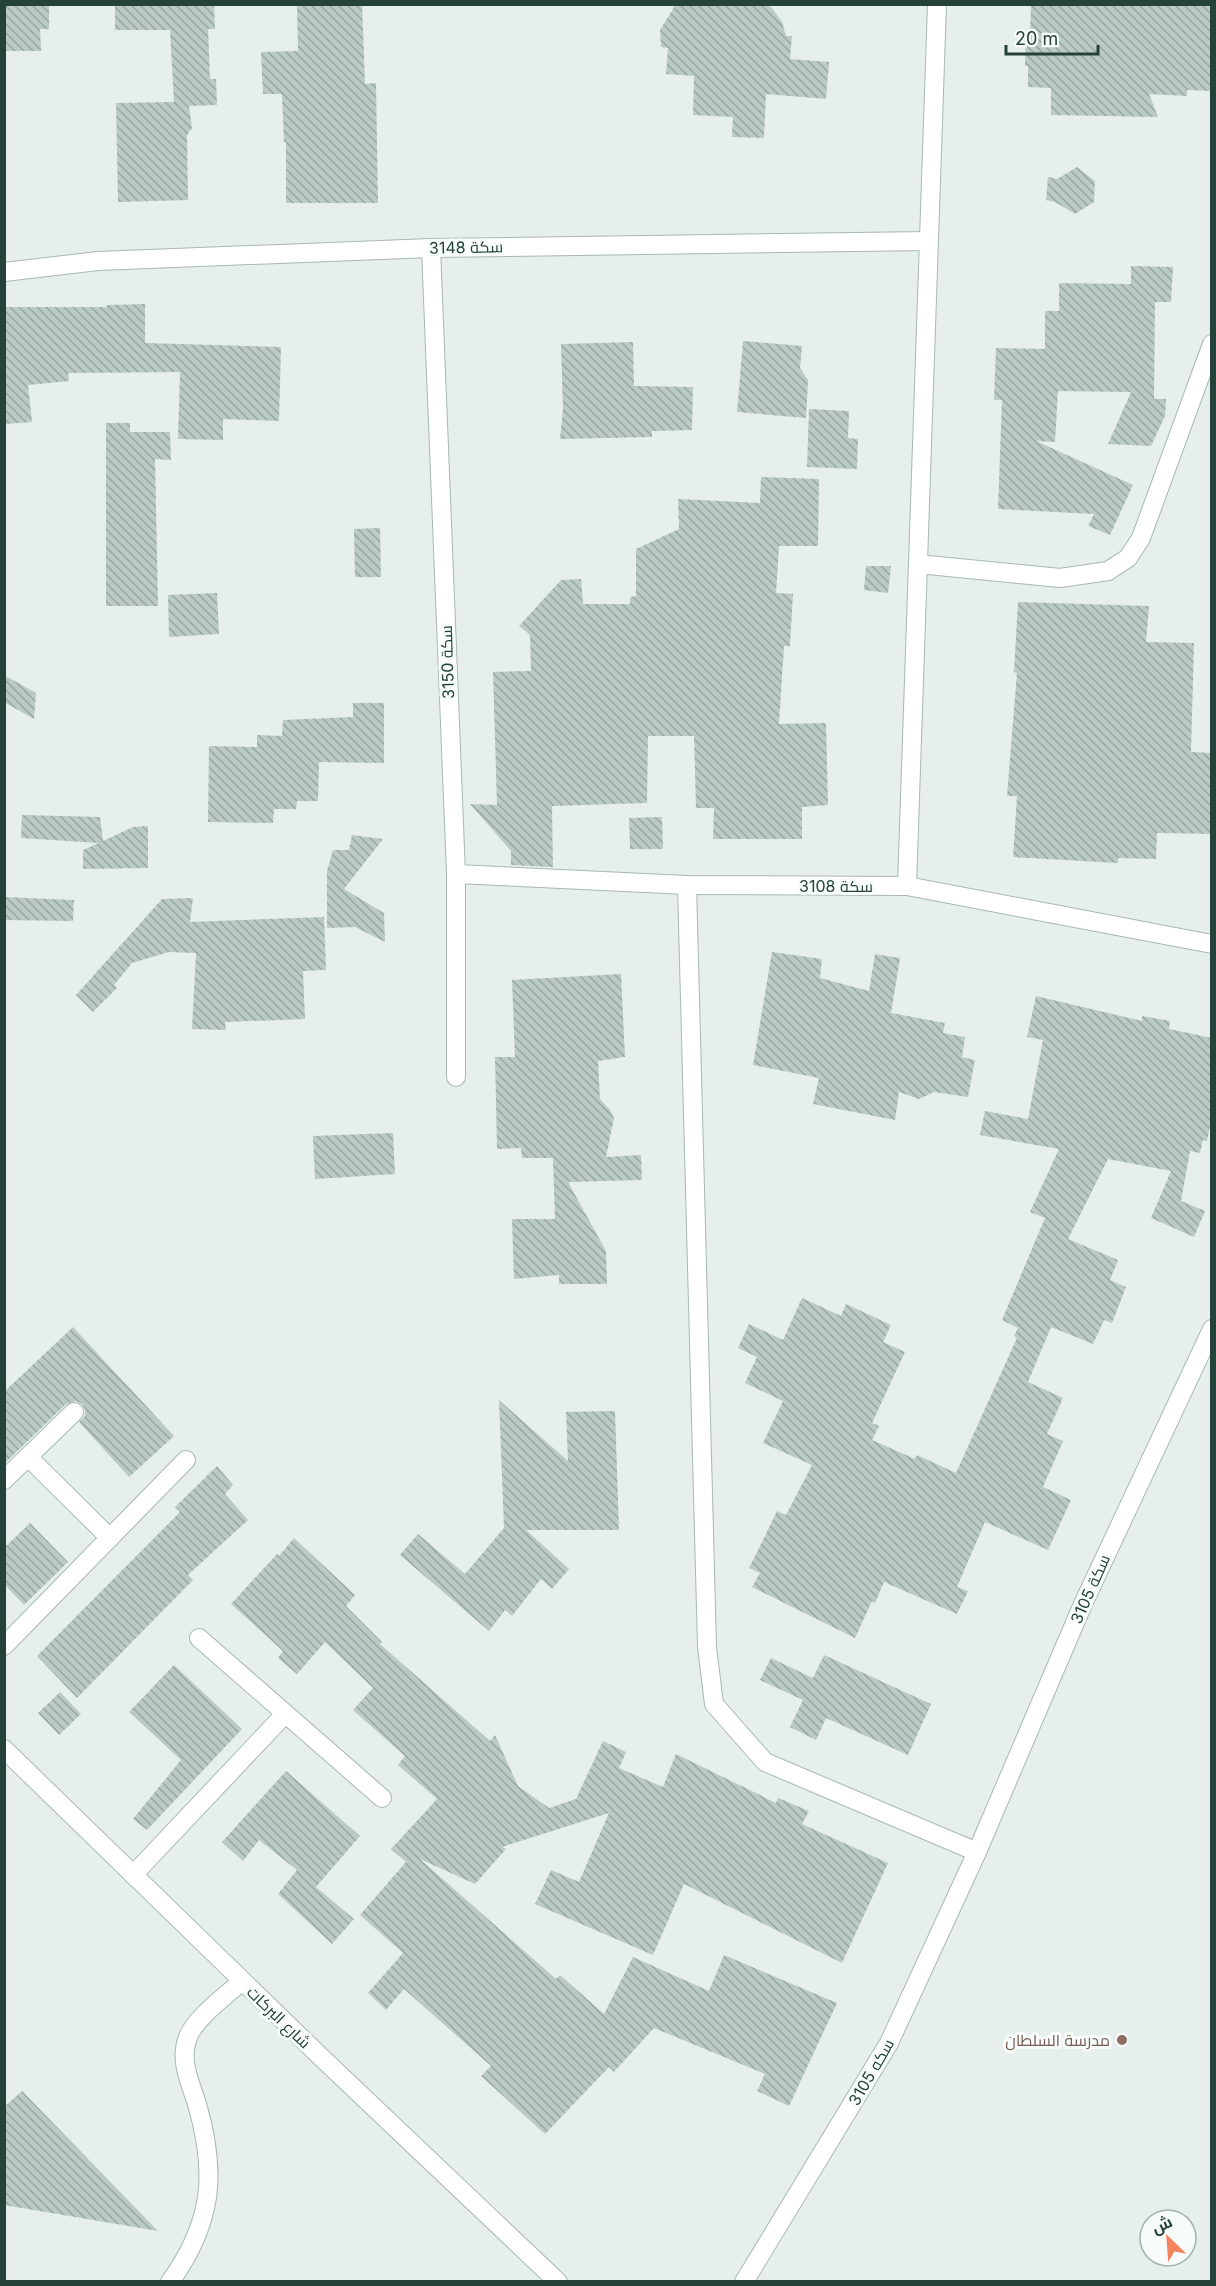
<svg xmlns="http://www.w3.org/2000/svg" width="1216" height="2286" font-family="Inter,Cairo,sans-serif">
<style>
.building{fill:url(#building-back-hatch)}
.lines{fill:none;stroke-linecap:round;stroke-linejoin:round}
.minor-casing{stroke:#a8b8b2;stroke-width:20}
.minor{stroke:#fff;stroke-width:18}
.education-dot{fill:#8d6e63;stroke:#f7fbf9;stroke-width:2}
.labels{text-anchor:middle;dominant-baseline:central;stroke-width:6;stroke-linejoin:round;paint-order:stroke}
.street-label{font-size:16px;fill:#24423a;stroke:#f7fbf9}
.education-label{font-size:16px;fill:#785e54;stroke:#f7fbf9;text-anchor:end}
</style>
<defs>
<pattern id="building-back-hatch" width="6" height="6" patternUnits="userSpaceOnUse" patternTransform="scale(1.5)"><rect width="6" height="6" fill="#bbcac4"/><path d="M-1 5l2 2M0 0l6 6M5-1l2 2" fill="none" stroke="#98a6a0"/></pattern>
</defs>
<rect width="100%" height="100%" fill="#e6efeb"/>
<g class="building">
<polygon points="4,4 49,4 49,29 40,29 41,51 4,51"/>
<polygon points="115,4 214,4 215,29 208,29 210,79 216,79 217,105 189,106 192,128 187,135 188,200 118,202 116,103 174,102 170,30 115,30"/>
<polygon points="297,4 362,4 365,84 376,83 378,203 286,203 286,142 284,142 282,94 263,94 261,52 298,51"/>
<polygon points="676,4 766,4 772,8 782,22 786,36 792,36 790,59 829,62 826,99 766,94 764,138 732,137 733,117 693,115 694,76 666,74 668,48 661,47 660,30"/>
<polygon points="1031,4 1212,4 1212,91 1187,90 1187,96 1149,94 1158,117 1051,115 1051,88 1028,87 1028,66 1025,66 1026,37 1030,37"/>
<polygon points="1077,167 1095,181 1094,202 1075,214 1055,202 1046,200 1048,177 1057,179"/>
<polygon points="1131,266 1173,267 1171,302 1155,302 1154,399 1166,399 1165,416 1151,446 1108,444 1131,392 1058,391 1055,442 1036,441 1133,485 1110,535 1088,526 1094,514 998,509 1002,400 994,400 996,348 1045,349 1045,311 1059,311 1059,283 1131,284"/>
<polygon points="145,304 145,343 281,347 279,421 223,419 223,440 178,439 180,372 68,373 69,381 28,385 32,422 4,424 4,307 107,307 107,305"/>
<polygon points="743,341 802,346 800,368 808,380 806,418 737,412"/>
<polygon points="633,342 634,386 693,387 692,430 652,431 652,437 560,439 563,409 561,344"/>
<polygon points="809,409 849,411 848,438 858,439 857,469 807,467"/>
<polygon points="106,423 130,423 130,432 170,432 171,460 155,459 158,606 106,606"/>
<polygon points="761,477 819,479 818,546 779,546 776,593 793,594 790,646 784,646 779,724 826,723 828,805 802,807 802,839 713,839 714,808 696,808 694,736 648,736 647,803 552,806 553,867 511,865 511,851 470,804 497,805 493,672 531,671 530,635 519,626 561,580 581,579 583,604 630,604 630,597 636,596 636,549 679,529 678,499 760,503"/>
<polygon points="380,528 381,577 355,577 354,529"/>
<polygon points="866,566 891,566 888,593 864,590"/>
<polygon points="217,593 219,634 169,637 168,595"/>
<polygon points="1018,602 1149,606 1146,642 1194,643 1191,752 1212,753 1212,834 1157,833 1156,859 1118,858 1118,863 1013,857 1017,796 1007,796 1017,673 1014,672"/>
<polygon points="4,675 36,693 34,719 4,702"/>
<polygon points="353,703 384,703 384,763 319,762 318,801 297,801 296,809 274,809 273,823 208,822 209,746 257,747 257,735 282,736 283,720 353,717"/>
<polygon points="22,815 100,817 103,841 133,827 148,826 148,868 83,869 83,850 99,843 21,838"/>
<polygon points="662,817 663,849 630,849 629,818"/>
<polygon points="352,835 383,839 344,889 384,913 385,942 355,927 327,928 327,871 333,850 349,850"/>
<polygon points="4,897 74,900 73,921 4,920"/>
<polygon points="193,898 190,922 324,917 326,970 303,971 305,1019 225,1022 226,1030 192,1029 196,953 169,952 132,963 114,985 117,988 93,1012 76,995 162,899"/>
<polygon points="772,952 822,959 820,978 869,991 875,954 900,958 891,1013 945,1023 943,1033 965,1037 962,1057 975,1060 968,1097 934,1092 919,1099 899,1092 895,1120 813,1104 819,1078 753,1065"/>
<polygon points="621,974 625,1057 598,1061 600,1099 610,1110 614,1118 606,1157 641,1155 642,1180 568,1182 606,1251 607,1284 559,1284 559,1275 514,1279 512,1219 555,1219 553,1158 522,1158 521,1148 497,1149 495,1057 515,1057 512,980"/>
<polygon points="1036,996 1142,1021 1142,1016 1170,1021 1169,1029 1212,1038 1212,1117 1207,1141 1203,1140 1200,1153 1190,1151 1181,1201 1205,1211 1194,1237 1151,1218 1171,1171 1108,1159 1068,1239 1118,1260 1110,1280 1126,1287 1112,1323 1104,1320 1093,1344 1051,1327 1028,1382 1063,1398 1047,1434 1063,1441 1043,1487 1071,1500 1048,1550 985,1522 957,1587 968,1591 957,1614 884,1582 875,1603 872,1601 855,1638 752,1587 760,1573 749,1568 762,1542 777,1511 786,1515 812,1465 763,1443 783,1401 745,1383 757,1357 738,1348 749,1324 783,1340 802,1298 841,1316 846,1304 891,1325 883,1342 905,1352 872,1423 879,1426 872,1440 915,1459 917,1455 956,1473 1017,1338 1014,1336 1018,1328 1002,1320 1045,1218 1030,1212 1059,1149 980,1135 985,1111 1028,1119 1043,1040 1027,1037"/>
<polygon points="393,1133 395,1174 315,1179 313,1136"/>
<polygon points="73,1327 174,1436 129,1477 79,1422 85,1416 85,1410 82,1404 76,1401 66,1404 4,1464 4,1392"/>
<polygon points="499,1400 568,1461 566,1412 615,1411 619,1530 526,1530 569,1569 552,1589 541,1579 512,1616 505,1610 489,1631 400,1555 418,1534 465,1574 504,1528"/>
<polygon points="217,1466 233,1485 225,1494 248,1520 188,1575 193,1580 77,1698 37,1656 180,1512 175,1507"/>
<polygon points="30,1523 68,1562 24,1605 4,1584 4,1548"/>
<polygon points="294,1538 355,1595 346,1606 382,1642 380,1644 490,1741 495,1735 518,1786 549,1808 576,1799 603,1741 626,1752 619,1768 663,1787 676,1754 776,1803 778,1798 809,1811 802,1824 888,1863 842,1963 684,1884 653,1955 535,1904 551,1870 579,1882 609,1813 502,1847 506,1849 475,1884 420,1859 556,1979 560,1975 604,2014 633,1957 709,1991 724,1955 837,2003 789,2106 757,2091 765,2074 654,2028 614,2072 609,2067 545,2134 481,2076 491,2066 404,1989 386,2010 368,1993 403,1953 360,1915 406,1862 391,1849 437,1799 398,1765 405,1756 353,1710 373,1688 325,1642 297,1674 278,1658 283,1651 231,1604 277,1554 279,1556"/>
<polygon points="824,1655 931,1704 908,1755 826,1718 816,1740 790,1727 803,1700 760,1680 771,1658 813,1678"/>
<polygon points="174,1665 242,1729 147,1830 133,1819 181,1760 129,1712"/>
<polygon points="60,1692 81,1714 59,1735 38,1713"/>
<polygon points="286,1771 360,1836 316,1887 354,1919 332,1944 278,1894 297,1870 259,1840 243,1861 222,1842"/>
<polygon points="22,2091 158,2231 4,2205 4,2107"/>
</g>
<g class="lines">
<g class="minor-casing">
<g id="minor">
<polyline points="431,248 456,874 456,1077"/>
<polyline points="4,272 98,261 431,248 928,241"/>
<polyline points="918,564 1060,578 1108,571 1128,558 1141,538 1212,344"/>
<polyline points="456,874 687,885 907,886 1212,944"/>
<polyline points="687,885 707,1647 714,1704 765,1762 977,1852"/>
<polyline points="907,886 937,4"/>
<polyline points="28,1457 110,1538"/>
<polyline points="4,1480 74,1412"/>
<polyline points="199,1638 382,1798"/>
<polyline points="4,1646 186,1460"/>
<polyline points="4,1749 323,2059 558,2282"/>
<polyline points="133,1875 285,1714"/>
<path d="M170,2282C213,2222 217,2173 197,2104C190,2082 179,2060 188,2037C196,2017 226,1996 242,1981"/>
<polyline points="744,2282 889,2043 977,1852 1083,1604 1212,1329"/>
</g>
</g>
<use href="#minor" class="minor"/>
</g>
<circle class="education-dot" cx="1122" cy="2040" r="6"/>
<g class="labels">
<g class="street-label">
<text transform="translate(466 247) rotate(-1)">سكة 3148</text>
<text transform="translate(447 662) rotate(-92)">سكة 3150</text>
<text x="836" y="886">سكة 3108</text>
<text transform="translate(1090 1589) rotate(-66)">سكة 3105</text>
<text transform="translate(279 2017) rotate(44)">شارع البركات</text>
<text transform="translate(871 2072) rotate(-60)">سكه 3105</text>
</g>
<g class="education-label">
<text x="1110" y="2040">مدرسة السلطان</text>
</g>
</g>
<rect width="1216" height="2286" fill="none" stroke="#24423a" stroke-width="12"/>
<g transform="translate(1168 2238) rotate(335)"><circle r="28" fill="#f7fbf9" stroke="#a3b1ad" stroke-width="1.5"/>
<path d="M0-4.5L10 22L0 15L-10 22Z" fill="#f4845f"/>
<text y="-9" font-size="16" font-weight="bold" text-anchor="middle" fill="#24423a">ش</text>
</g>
<path d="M1006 45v9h92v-9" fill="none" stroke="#24423a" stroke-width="3"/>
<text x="1015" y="45" font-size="18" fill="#24423a" stroke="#f7fbf9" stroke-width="4.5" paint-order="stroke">20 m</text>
</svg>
